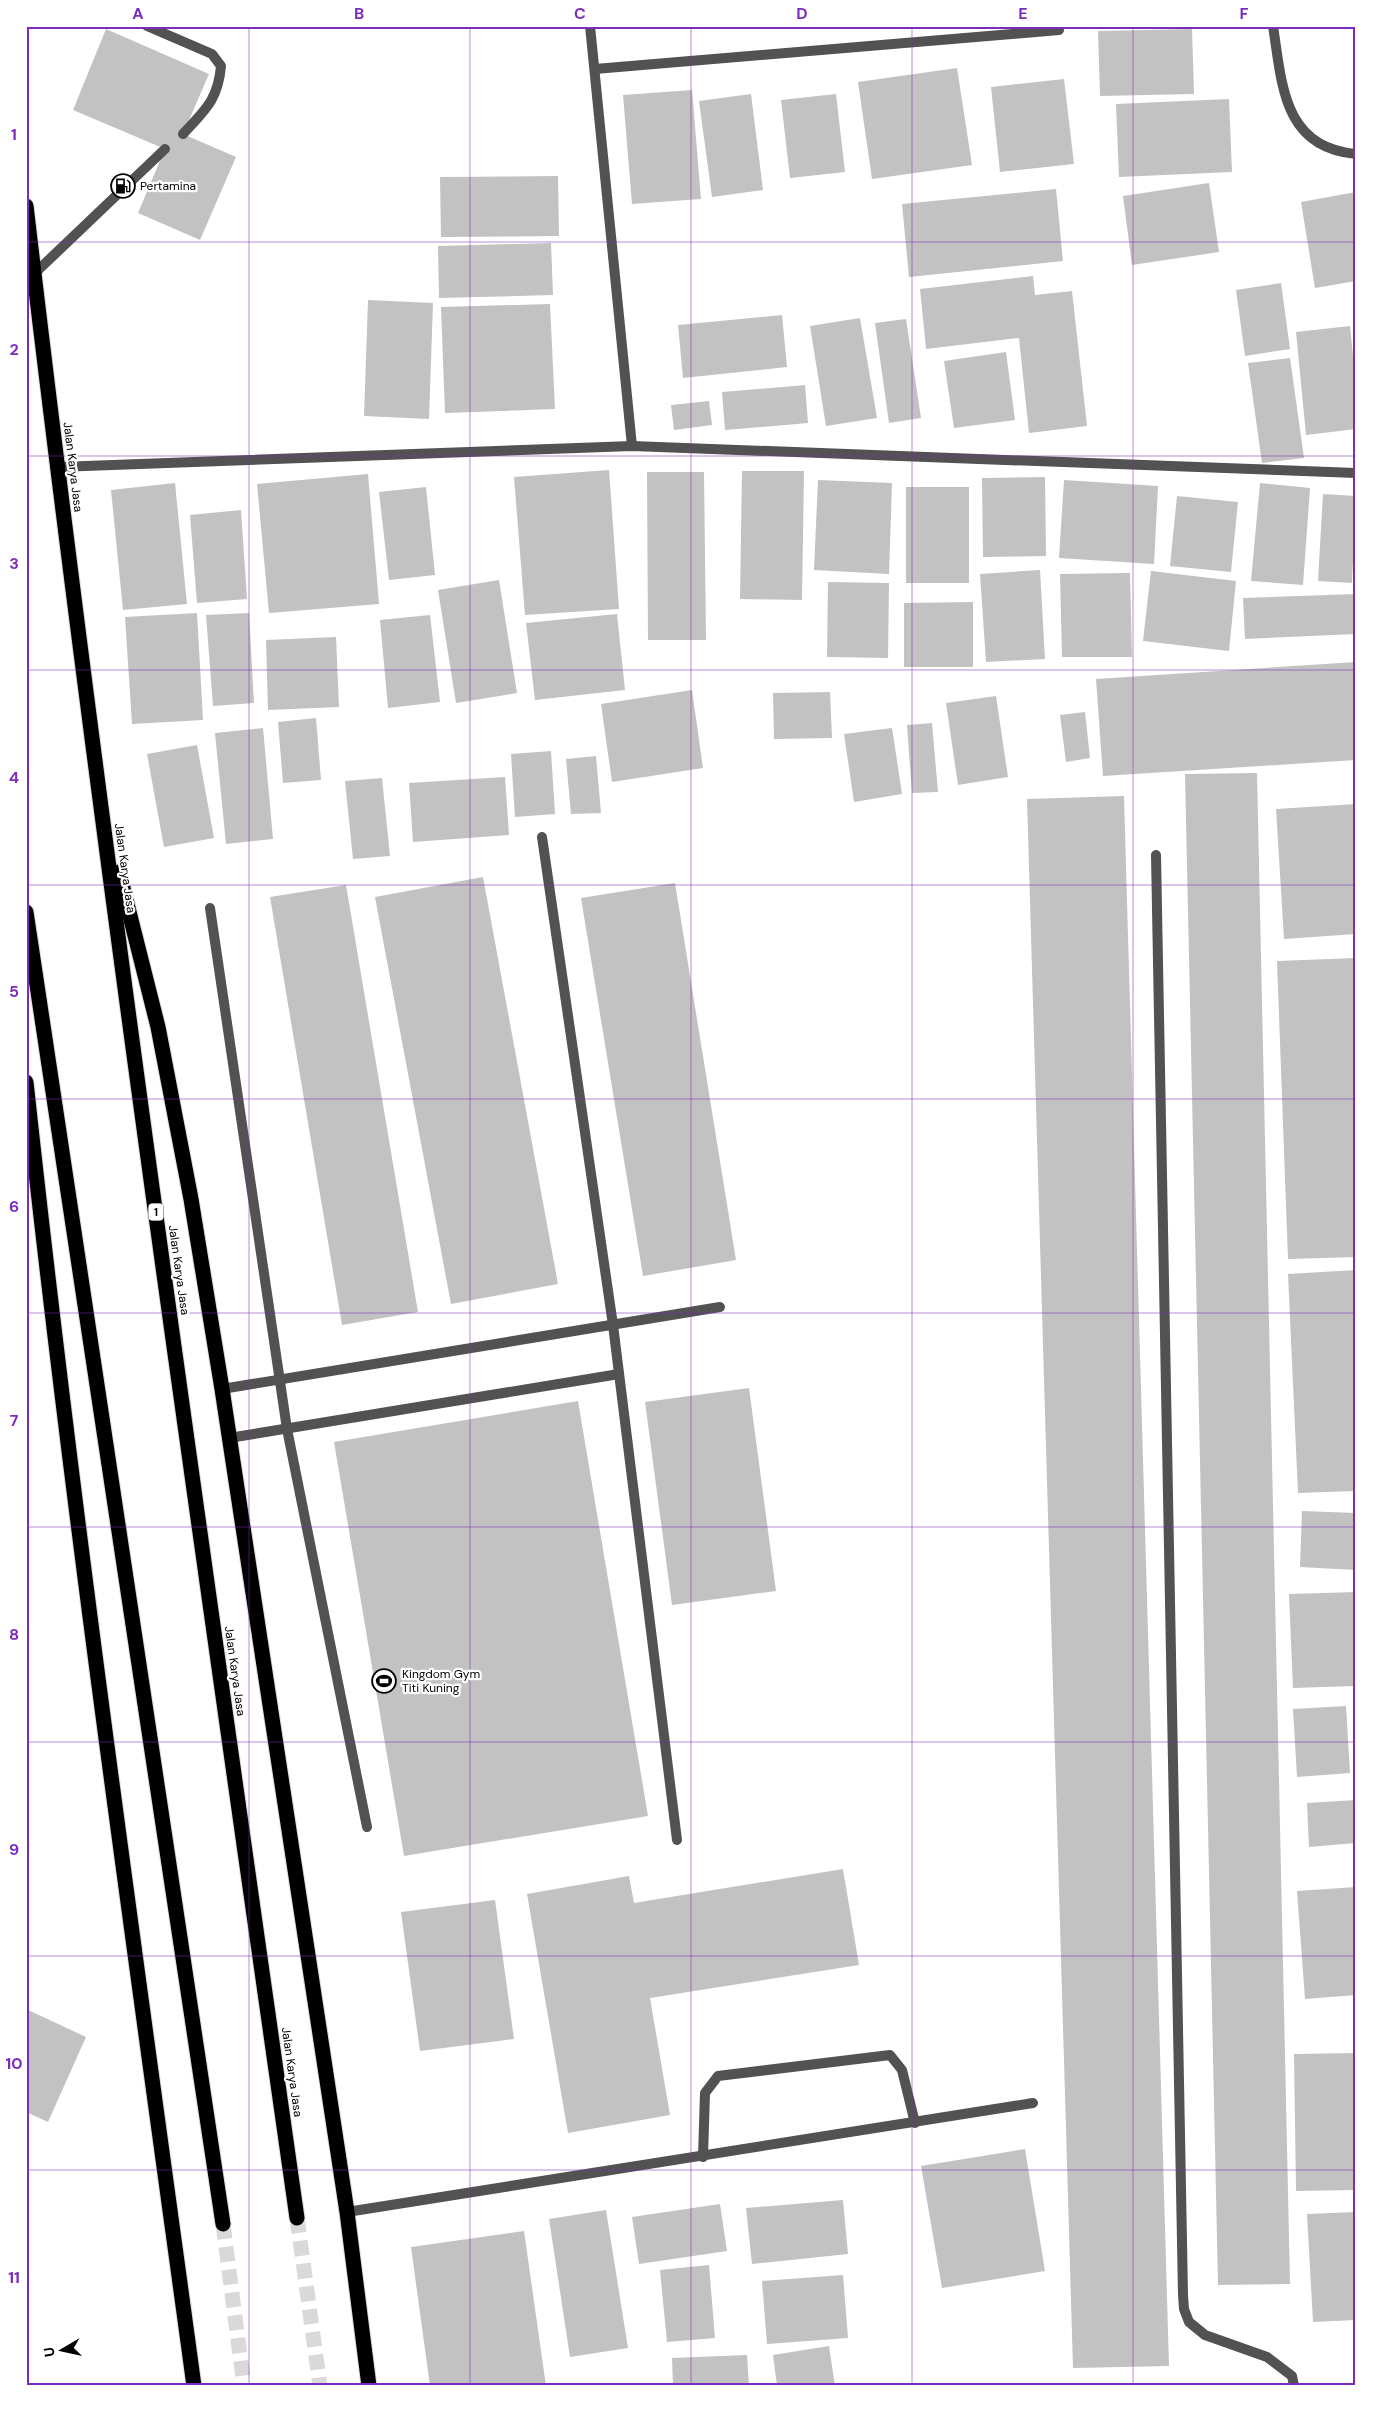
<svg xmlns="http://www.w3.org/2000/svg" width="1382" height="2412" font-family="'DM Sans',sans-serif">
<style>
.building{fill:#c2c2c2}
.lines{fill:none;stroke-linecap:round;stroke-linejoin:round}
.highway-tunnel{stroke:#d9d9d9;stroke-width:15;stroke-dasharray:15 8;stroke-linecap:butt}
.highway-casing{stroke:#dbdbdb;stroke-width:17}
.lane{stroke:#525252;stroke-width:10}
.street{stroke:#525252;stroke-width:10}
.highway{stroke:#000;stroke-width:15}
.grid{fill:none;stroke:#7b2cbf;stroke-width:1;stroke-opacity:0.55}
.labels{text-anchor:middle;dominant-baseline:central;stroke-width:4.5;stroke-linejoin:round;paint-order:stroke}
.shield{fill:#fff;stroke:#4c4c4c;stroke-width:1}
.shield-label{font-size:11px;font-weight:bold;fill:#000}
.poi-label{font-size:12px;fill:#000;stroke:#fff;text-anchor:start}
.street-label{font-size:12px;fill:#000;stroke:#fff}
.neatline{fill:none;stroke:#7b2cbf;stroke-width:2}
.grid-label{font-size:16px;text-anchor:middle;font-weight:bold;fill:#7b2cbf}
</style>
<rect width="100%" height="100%" fill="#fff"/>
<g class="building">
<polygon points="106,29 209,74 183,134 236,157 200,240 138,213 165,149 73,110"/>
<polygon points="1192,29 1194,94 1100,96 1098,31"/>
<polygon points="957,68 972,165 872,179 858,82"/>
<polygon points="1064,79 1074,164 1000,172 991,87"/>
<polygon points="692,90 701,199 632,204 623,95"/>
<polygon points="751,94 763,190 712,197 699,101"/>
<polygon points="836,94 845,172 790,178 781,100"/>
<polygon points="1229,99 1232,172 1119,177 1116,104"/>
<polygon points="558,176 559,236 441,237 440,177"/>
<polygon points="1209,183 1219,252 1132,265 1123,196"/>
<polygon points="1056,189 1063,261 909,277 902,204"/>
<polygon points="1356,192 1356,281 1315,288 1301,202"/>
<polygon points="551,243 553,295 439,298 438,246"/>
<polygon points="1033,276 1035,295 1072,291 1087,426 1029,433 1019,338 926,349 920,289"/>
<polygon points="1281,283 1290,349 1245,356 1236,290"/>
<polygon points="368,300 433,303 429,419 364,416"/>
<polygon points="550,304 555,409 445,413 441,307"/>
<polygon points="782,315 787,367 683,378 678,325"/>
<polygon points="860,318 877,418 826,426 810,326"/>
<polygon points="906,319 921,418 889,423 875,323"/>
<polygon points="1350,326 1356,385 1356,429 1306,435 1296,332"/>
<polygon points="1006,352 1015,420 954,428 944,361"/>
<polygon points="1290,358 1304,458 1262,463 1248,363"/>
<polygon points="805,385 808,423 725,430 722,392"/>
<polygon points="709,401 712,425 674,430 671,405"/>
<polygon points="609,470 619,609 525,615 514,477"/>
<polygon points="742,471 804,471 802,600 740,599"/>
<polygon points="647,472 704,472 706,640 648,640"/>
<polygon points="368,474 379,604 269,613 257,484"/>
<polygon points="1045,477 1046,556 983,557 982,478"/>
<polygon points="818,480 892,483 889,574 814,570"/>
<polygon points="1064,480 1158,486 1154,564 1059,558"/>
<polygon points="175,483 187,604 123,610 111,490"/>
<polygon points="1260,483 1310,488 1303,585 1251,581"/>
<polygon points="426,487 435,575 389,580 379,492"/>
<rect x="906" y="487" width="63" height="96"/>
<polygon points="1323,494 1356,496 1352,583 1318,581"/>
<polygon points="1177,496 1238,502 1231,572 1170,566"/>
<polygon points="241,510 247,599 197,603 190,515"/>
<polygon points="1040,570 1045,659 986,662 980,574"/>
<polygon points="1151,571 1236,581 1229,651 1143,641"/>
<polygon points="1130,573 1132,657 1062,657 1060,574"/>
<polygon points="499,580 517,693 456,703 438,590"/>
<polygon points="828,582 889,583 888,658 827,657"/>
<polygon points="1356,594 1356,634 1245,639 1243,598"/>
<polygon points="973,602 973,667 904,667 904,603"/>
<polygon points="197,613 203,720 132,724 125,617"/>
<polygon points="249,613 254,703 213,706 206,615"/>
<polygon points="617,614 625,690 535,700 526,623"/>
<polygon points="430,615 440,702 388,708 380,620"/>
<polygon points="336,637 339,707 268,710 266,640"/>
<polygon points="1356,662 1356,760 1103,776 1096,679"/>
<polygon points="692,690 703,768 612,782 601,704"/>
<polygon points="830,692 832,738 774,739 773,693"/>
<polygon points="996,696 1008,777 958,785 946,703"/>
<polygon points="1085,712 1090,758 1066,762 1060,715"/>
<polygon points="316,718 321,780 283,783 278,722"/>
<polygon points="932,723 938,792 912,793 907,725"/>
<polygon points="263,728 273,839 226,844 215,733"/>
<polygon points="892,728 902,794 854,802 844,734"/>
<polygon points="197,745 214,838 164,847 147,754"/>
<polygon points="551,751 555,814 515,817 511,754"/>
<polygon points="596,756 601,813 571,814 566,759"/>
<polygon points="1257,773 1290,2284 1218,2285 1185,774"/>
<polygon points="505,777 509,835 413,842 409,783"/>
<polygon points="382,778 390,856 353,859 345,781"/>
<polygon points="1124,796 1169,2366 1073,2368 1027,799"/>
<polygon points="1356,804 1356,934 1284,939 1276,809"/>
<polygon points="483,877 558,1284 451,1304 375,897"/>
<polygon points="675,883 736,1260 643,1276 581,898"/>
<polygon points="346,885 418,1312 342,1325 270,897"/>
<polygon points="1356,958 1356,1257 1288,1259 1277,961"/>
<polygon points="1356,1270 1356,1491 1298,1493 1288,1274"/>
<polygon points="749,1388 776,1591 672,1605 645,1402"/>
<polygon points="578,1401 648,1816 404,1856 334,1442"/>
<polygon points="1302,1511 1356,1513 1356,1570 1300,1567"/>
<polygon points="1356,1592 1356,1686 1293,1688 1289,1594"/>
<polygon points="1346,1706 1350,1773 1297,1777 1293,1709"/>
<polygon points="1356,1800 1356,1843 1309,1847 1307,1803"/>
<polygon points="843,1869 859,1965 650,1998 670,2115 568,2133 527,1894 629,1876 634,1903"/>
<polygon points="1356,1887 1356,1995 1305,1999 1297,1891"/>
<polygon points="495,1900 514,2039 420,2051 401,1912"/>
<polygon points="26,2009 86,2037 48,2122 26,2112"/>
<polygon points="1356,2053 1356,2190 1296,2191 1294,2054"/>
<polygon points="1025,2149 1045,2271 942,2288 921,2166"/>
<polygon points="843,2200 848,2254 752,2264 746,2208"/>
<polygon points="720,2204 727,2251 639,2264 632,2217"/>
<polygon points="606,2210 628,2348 570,2357 549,2219"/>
<polygon points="1356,2212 1356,2320 1313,2322 1307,2214"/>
<polygon points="524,2231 546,2386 430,2386 411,2247"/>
<polygon points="709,2265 715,2338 667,2342 660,2270"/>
<polygon points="843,2275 848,2338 767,2344 762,2281"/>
<polygon points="829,2346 835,2386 777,2386 773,2355"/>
<polygon points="747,2355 749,2386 673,2386 672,2358"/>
</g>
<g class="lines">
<g class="highway-tunnel">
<polyline points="297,2218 320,2386"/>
<polyline points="223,2224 244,2386"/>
</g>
<g class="highway-casing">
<g id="highway">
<path d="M26,206C105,878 202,1548 297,2218"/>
<polyline points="119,872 158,1027 191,1199 222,1389 347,2212 369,2386"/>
<polyline points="26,912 223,2224"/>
<path d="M26,1082C73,1518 135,1952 194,2386"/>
</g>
</g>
<g class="lane">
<path d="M147,26L212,54L221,66C218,100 205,110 183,134"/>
<polyline points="34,274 165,149"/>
<polyline points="703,2157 705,2093 718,2076 890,2055 902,2070 915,2123"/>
<polyline points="347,2212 1033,2103"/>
</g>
<g class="street">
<polyline points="590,26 632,446"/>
<path d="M1273,26C1282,84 1283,148 1356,154"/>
<polyline points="595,69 1059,30"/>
<polyline points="58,467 632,446 1356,473"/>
<polyline points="542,837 613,1325 677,1840"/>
<polyline points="1156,855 1183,2295 1184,2309 1189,2322 1205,2335 1267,2357 1292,2376 1294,2386"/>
<polyline points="210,908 287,1429 367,1827"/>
<polyline points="222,1389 720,1307"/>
<polyline points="229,1438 619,1374"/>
</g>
<use href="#highway" class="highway"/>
</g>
<path class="grid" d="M249,26V2386M470,26V2386M691,26V2386M912,26V2386M1133,26V2386M26,242H1356M26,456H1356M26,670H1356M26,885H1356M26,1099H1356M26,1313H1356M26,1527H1356M26,1742H1356M26,1956H1356M26,2170H1356"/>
<defs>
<g id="fuel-ring" transform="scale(1.25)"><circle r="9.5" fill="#fff" stroke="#000" stroke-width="1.5"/><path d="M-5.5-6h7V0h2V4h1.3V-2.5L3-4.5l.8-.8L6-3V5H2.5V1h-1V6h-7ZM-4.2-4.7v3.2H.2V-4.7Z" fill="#000"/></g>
<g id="stadium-ring" transform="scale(1.25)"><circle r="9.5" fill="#fff" stroke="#000" stroke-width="1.5"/><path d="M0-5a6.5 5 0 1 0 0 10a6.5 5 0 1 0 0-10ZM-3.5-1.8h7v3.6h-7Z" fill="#000"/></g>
</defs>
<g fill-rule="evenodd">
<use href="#fuel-ring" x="123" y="186"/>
<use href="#stadium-ring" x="384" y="1681"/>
</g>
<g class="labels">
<rect class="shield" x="148.5" y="1203.5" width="15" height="17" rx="4"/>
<g class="shield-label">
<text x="156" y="1212">1</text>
</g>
<g class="poi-label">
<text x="140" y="186">Pertamina</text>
<text x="402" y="1674">Kingdom Gym<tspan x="402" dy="14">Titi Kuning</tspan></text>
</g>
<g class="street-label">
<text transform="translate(73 467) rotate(83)">Jalan Karya Jasa</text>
<text transform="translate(125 868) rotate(82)">Jalan Karya Jasa</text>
<text transform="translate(179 1270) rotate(82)">Jalan Karya Jasa</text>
<text transform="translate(235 1671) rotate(82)">Jalan Karya Jasa</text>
<text transform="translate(292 2072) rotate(82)">Jalan Karya Jasa</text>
</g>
</g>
<rect width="1382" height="2412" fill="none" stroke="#ffffff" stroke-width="55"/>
<g transform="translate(62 2350) rotate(261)" stroke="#ffffff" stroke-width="4" paint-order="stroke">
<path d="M0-4L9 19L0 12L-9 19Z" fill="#000000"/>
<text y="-8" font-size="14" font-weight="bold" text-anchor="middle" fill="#000000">U</text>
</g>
<rect x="28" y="28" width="1326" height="2356" class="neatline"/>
<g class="grid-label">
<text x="138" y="19">A</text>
<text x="359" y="19">B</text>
<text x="580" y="19">C</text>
<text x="802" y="19">D</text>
<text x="1023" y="19">E</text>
<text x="1244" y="19">F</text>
<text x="14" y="140">1</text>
<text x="14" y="355">2</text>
<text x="14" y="569">3</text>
<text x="14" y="783">4</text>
<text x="14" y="997">5</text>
<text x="14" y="1212">6</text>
<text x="14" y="1426">7</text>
<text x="14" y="1640">8</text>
<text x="14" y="1855">9</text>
<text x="14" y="2069">10</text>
<text x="14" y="2283">11</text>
</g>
</svg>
